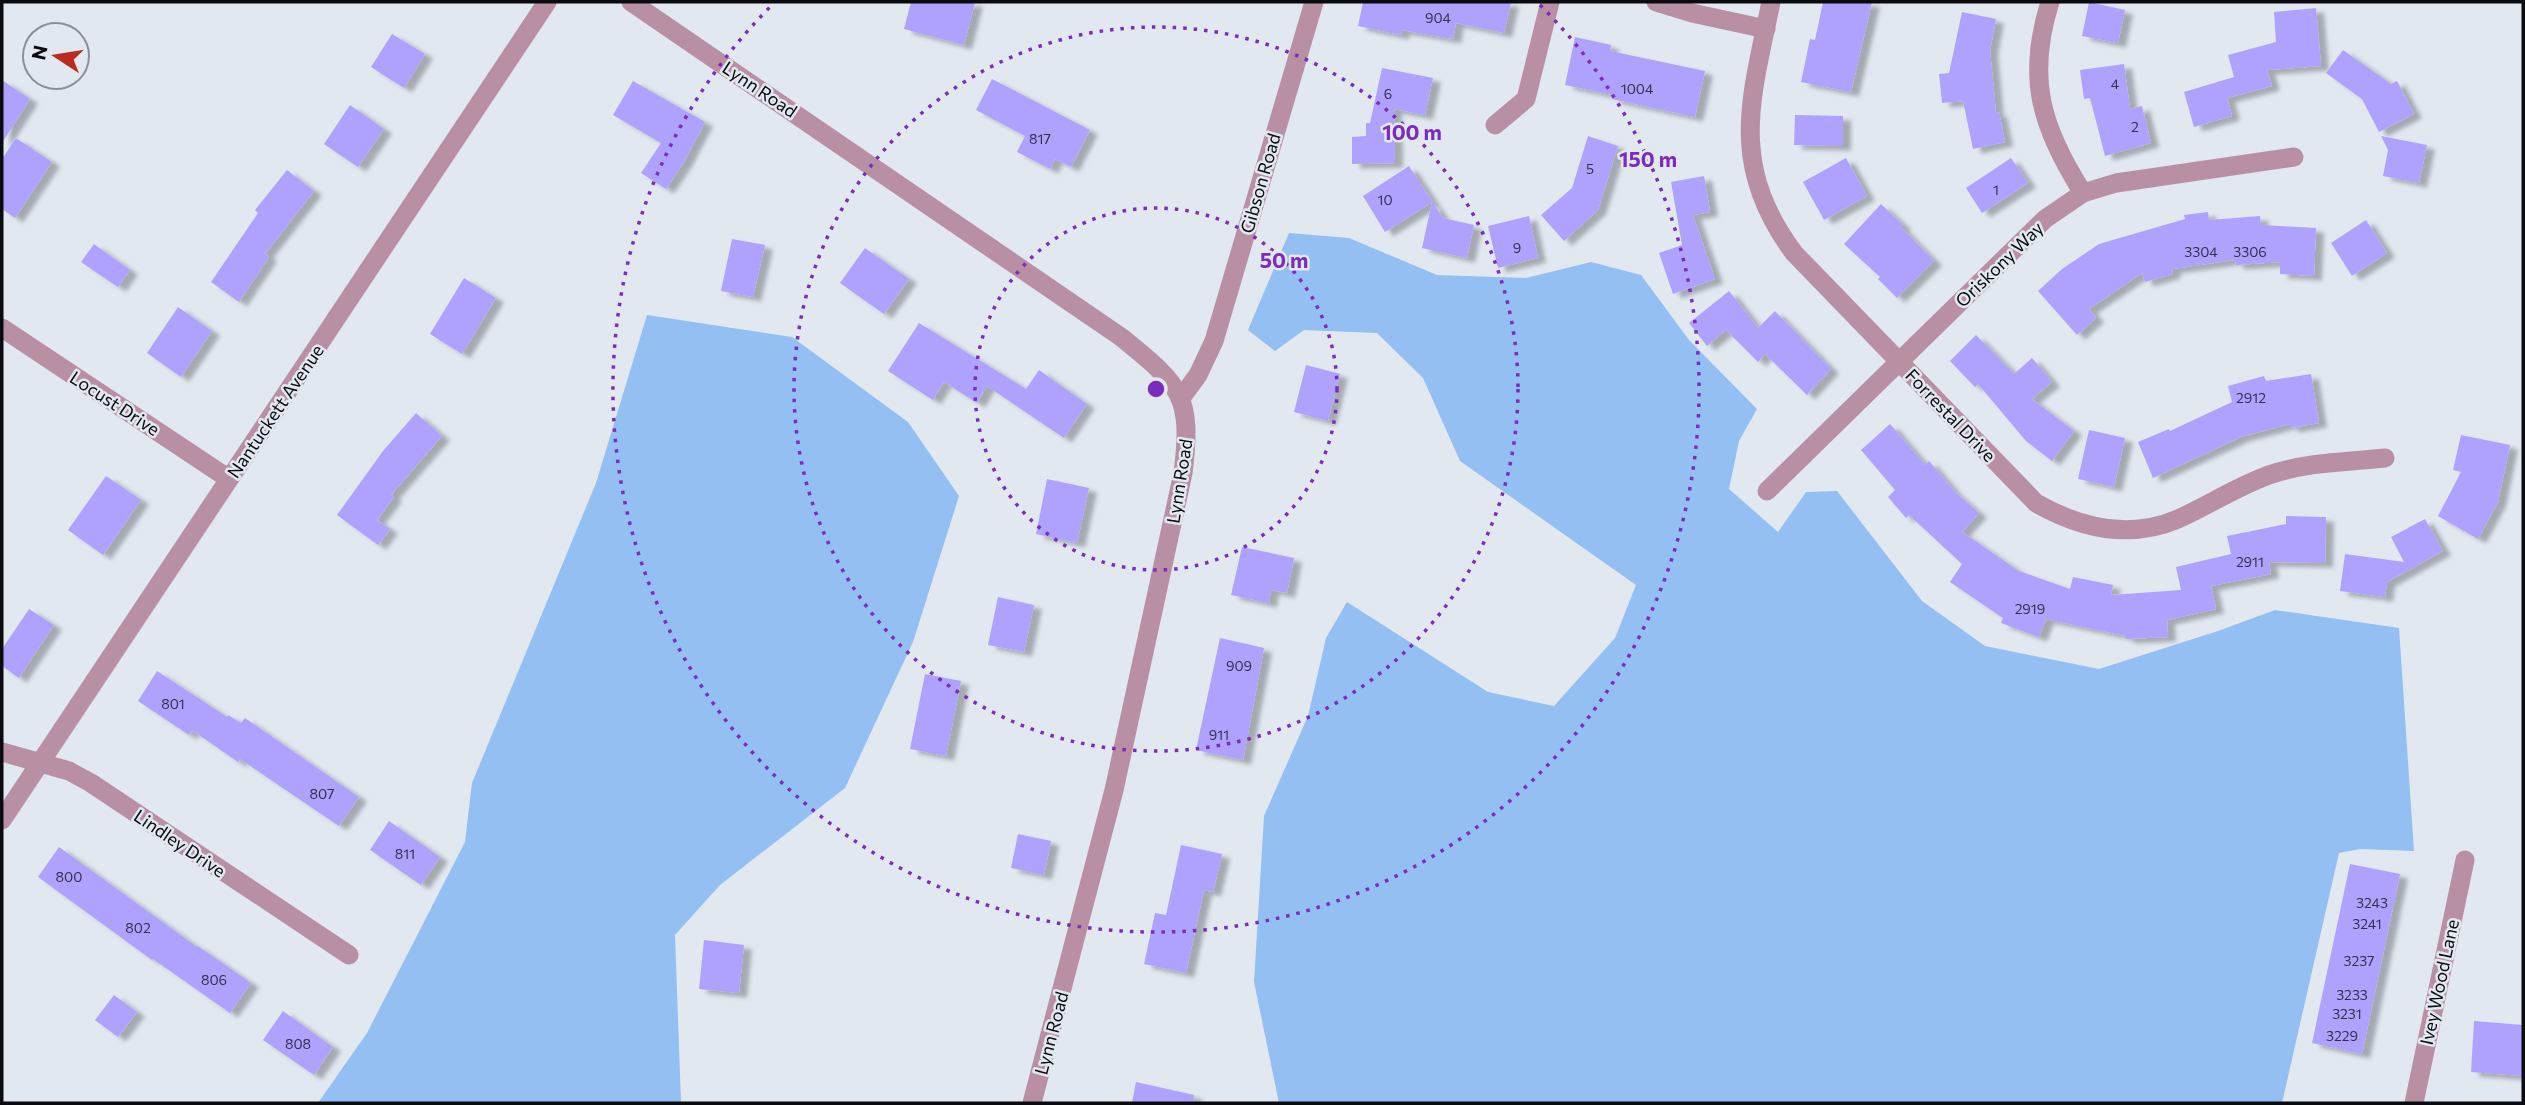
<svg xmlns="http://www.w3.org/2000/svg" width="2525" height="1105" font-family="Commissioner,sans-serif">
<style>
.green{fill:#94bff3}
.building{fill:#aea2fe;filter:url(#shadow)}
.lines{fill:none;stroke-linecap:round;stroke-linejoin:round}
.minor{stroke:#b98fa3;stroke-width:19}
.tertiary{stroke:#b98fa3;stroke-width:19}
.ring{fill:none;stroke:#7b2cbf;stroke-width:3.5;stroke-dasharray:3.5 7}
.labels{text-anchor:middle;dominant-baseline:central;stroke-width:5;stroke-linejoin:round;paint-order:stroke}
.number-label{font-size:14px;fill:#32314a}
.street-label{font-size:18px;fill:#090b0e;stroke:#e1e8f0}
.centre{fill:#7b2cbf;stroke:#e1e8f0;stroke-width:3.5}
.ring-label{font-size:21px;text-anchor:middle;font-weight:bold;fill:#7b2cbf;stroke:#e1e8f0;stroke-width:5;stroke-linejoin:round;paint-order:stroke}
</style>
<defs>
<filter id="shadow"><feDropShadow dx="8" dy="4.5" stdDeviation="2" flood-color="#0004"/></filter>
</defs>
<rect width="100%" height="100%" fill="#e1e8f0"/>
<g class="green">
<polygon points="1289,233 1349,238 1437,275 1526,278 1591,262 1641,275 1689,340 1757,409 1739,441 1729,489 1778,532 1806,492 1837,491 1922,601 1985,646 2099,669 2218,631 2275,610 2399,628 2414,851 2360,849 2339,853 2282,1103 1279,1103 1254,982 1264,816 1308,716 1326,638 1347,602 1488,692 1554,706 1615,638 1636,585 1460,461 1423,378 1377,333 1304,330 1275,351 1248,330"/>
<polygon points="647,315 792,337 908,422 959,496 913,642 845,788 720,885 675,935 681,1103 318,1103 367,1033 465,842 472,783 596,483"/>
</g>
<g class="building">
<polygon points="911,2 975,2 964,45 904,29"/>
<polygon points="1363,2 1511,2 1504,33 1456,23 1453,39 1402,30 1401,35 1358,26"/>
<polygon points="1823,2 1872,2 1851,92 1801,82 1810,39 1815,40"/>
<polygon points="2089,2 2125,10 2118,43 2082,36"/>
<polygon points="2316,8 2321,66 2267,70 2272,86 2227,98 2232,116 2194,127 2184,92 2234,77 2228,55 2276,42 2274,12"/>
<polygon points="1962,12 1996,19 1990,50 1996,113 1999,112 2005,142 1973,149 1963,101 1942,103 1939,74 1949,73"/>
<polygon points="392,34 425,54 404,88 371,67"/>
<polygon points="1575,37 1611,45 1610,51 1705,71 1695,117 1612,99 1613,95 1565,85"/>
<polygon points="2343,50 2391,84 2397,81 2414,114 2379,132 2362,99 2326,73"/>
<polygon points="2124,64 2130,109 2142,106 2151,143 2105,156 2090,98 2084,99 2080,70"/>
<polygon points="1382,68 1433,78 1425,115 1394,109 1395,163 1352,164 1352,137 1366,136 1366,123 1370,123"/>
<polygon points="992,79 1090,130 1071,167 1055,159 1050,169 1017,152 1025,136 976,110"/>
<polygon points="2,80 30,99 2,143"/>
<polygon points="633,81 705,122 684,162 666,189 641,173 661,143 613,115"/>
<polygon points="350,105 384,129 358,167 324,144"/>
<polygon points="1795,115 1843,116 1843,146 1794,145"/>
<polygon points="1588,136 1618,146 1598,210 1564,241 1541,215 1572,188"/>
<polygon points="2381,136 2427,145 2419,183 2383,176 2388,150"/>
<polygon points="16,138 52,162 15,218 2,209 2,159"/>
<polygon points="1846,158 1867,196 1824,220 1803,182"/>
<polygon points="2011,158 2028,183 1982,213 1966,188"/>
<polygon points="1409,166 1443,218 1474,225 1467,258 1422,248 1432,202 1385,232 1363,196"/>
<polygon points="287,170 314,191 265,254 269,257 239,302 211,282 258,213 255,210"/>
<polygon points="1704,176 1710,212 1693,215 1715,279 1673,294 1659,253 1682,245 1671,182"/>
<polygon points="1881,204 1903,225 1901,227 1934,261 1897,298 1878,279 1880,277 1844,244"/>
<polygon points="2208,212 2209,220 2260,216 2261,225 2316,228 2314,276 2280,274 2280,262 2236,265 2235,260 2172,269 2173,274 2145,282 2142,273 2089,309 2096,318 2077,335 2038,291 2062,269 2099,244 2185,219 2184,215"/>
<polygon points="1529,216 1538,258 1498,268 1488,226"/>
<polygon points="2366,220 2387,253 2352,276 2331,243"/>
<polygon points="732,239 765,245 753,297 721,291"/>
<polygon points="94,244 130,270 118,287 81,262"/>
<polygon points="865,248 909,279 884,314 840,283"/>
<polygon points="464,278 496,298 462,354 430,334"/>
<polygon points="1729,291 1758,328 1775,311 1831,369 1807,395 1765,354 1758,362 1726,330 1707,346 1689,323"/>
<polygon points="178,307 212,331 181,377 147,353"/>
<polygon points="919,323 1026,389 1039,370 1087,404 1064,438 987,386 977,403 944,382 933,400 888,371"/>
<polygon points="1976,335 2014,374 2032,358 2052,382 2032,399 2074,431 2052,461 2026,441 1978,384 1975,387 1950,361"/>
<polygon points="1306,365 1340,374 1328,421 1294,412"/>
<polygon points="2311,374 2319,423 2290,428 2290,424 2241,437 2153,478 2138,442 2169,429 2170,431 2232,402 2228,386 2264,376 2266,381"/>
<polygon points="416,413 442,436 391,495 394,497 377,520 390,529 378,545 337,515 383,451"/>
<polygon points="1890,424 1925,465 1929,461 1955,492 1979,513 1962,532 2019,571 2070,589 2073,577 2113,585 2111,595 2181,590 2176,567 2231,554 2227,536 2286,524 2286,516 2326,517 2325,563 2269,562 2271,574 2211,586 2216,609 2167,620 2168,637 2126,639 2126,636 2046,619 2039,637 2001,623 2003,618 1950,582 1962,564 1909,515 1906,518 1888,497 1895,490 1861,450"/>
<polygon points="2089,430 2125,438 2114,487 2078,479"/>
<polygon points="2461,435 2510,445 2498,502 2478,539 2438,516 2461,472 2453,470"/>
<polygon points="106,476 141,500 103,555 68,530"/>
<polygon points="1047,479 1089,488 1077,543 1036,534"/>
<polygon points="2425,519 2443,551 2387,582 2385,597 2340,591 2345,554 2404,562 2391,537"/>
<polygon points="1242,547 1294,558 1287,593 1271,590 1269,603 1231,595"/>
<polygon points="998,597 1034,605 1024,652 988,645"/>
<polygon points="29,609 54,625 19,678 2,666 2,649"/>
<polygon points="1220,638 1264,648 1243,760 1196,750"/>
<polygon points="157,671 227,717 228,715 241,723 245,718 359,797 339,826 240,759 238,762 192,730 189,735 138,701"/>
<polygon points="925,674 961,681 946,756 910,749"/>
<polygon points="389,821 440,857 421,885 370,850"/>
<polygon points="1018,834 1051,841 1044,875 1011,868"/>
<polygon points="1181,845 1222,854 1213,892 1204,890 1186,973 1144,964 1155,913 1166,915"/>
<polygon points="59,847 197,947 198,946 251,983 230,1013 153,959 152,960 38,877"/>
<polygon points="2350,864 2400,874 2362,1054 2312,1043"/>
<polygon points="704,940 744,945 739,993 699,989"/>
<polygon points="114,995 137,1012 118,1037 95,1020"/>
<polygon points="283,1011 333,1047 314,1075 263,1040"/>
<polygon points="2474,1021 2523,1025 2523,1076 2471,1072"/>
<polygon points="1136,1082 1194,1095 1193,1103 1132,1103"/>
</g>
<g class="lines">
<g class="minor">
<polyline points="1656,2 1692,13 1766,29"/>
<path d="M1771,2C1751,100 1728,164 1794,253L2036,503C2080,528 2129,540 2178,519C2209,505 2238,486 2269,475C2306,462 2347,462 2385,458"/>
<path d="M2050,2C2026,78 2041,127 2083,193"/>
<polyline points="1495,125 1526,99 1550,2"/>
<polyline points="2,328 229,479"/>
<polyline points="1181,398 1198,375 1214,341 1314,2"/>
<polyline points="1767,491 2045,219 2083,193 2116,183 2294,157"/>
<polyline points="2,752 69,771 91,783 349,955"/>
<polyline points="2,820 547,2"/>
<polyline points="2414,1103 2465,860"/>
</g>
<path class="tertiary" d="M631,2L1121,337C1180,385 1193,395 1183,473L1114,790L1032,1103"/>
</g>
<g class="ring">
<circle cx="1156" cy="389" r="181"/>
<circle cx="1156" cy="389" r="362"/>
<path d="M1540 5A543 543 0 1 1 772 5"/>
</g>
<g class="labels">
<g class="number-label">
<text x="1438" y="17">904</text>
<text x="2115" y="83">4</text>
<text x="1637" y="88">1004</text>
<text x="1388" y="93">6</text>
<text x="2135" y="126">2</text>
<text x="1040" y="138">817</text>
<text x="1590" y="168">5</text>
<text x="1996" y="189">1</text>
<text x="1385" y="199">10</text>
<text x="1517" y="247">9</text>
<text x="2201" y="251">3304</text>
<text x="2250" y="251">3306</text>
<text x="2251" y="397">2912</text>
<text x="2250" y="561">2911</text>
<text x="2030" y="608">2919</text>
<text x="1239" y="665">909</text>
<text x="173" y="703">801</text>
<text x="1219" y="734">911</text>
<text x="322" y="793">807</text>
<text x="405" y="853">811</text>
<text x="69" y="876">800</text>
<text x="2372" y="902">3243</text>
<text x="2367" y="923">3241</text>
<text x="138" y="927">802</text>
<text x="2359" y="960">3237</text>
<text x="214" y="979">806</text>
<text x="2352" y="994">3233</text>
<text x="2347" y="1013">3231</text>
<text x="2342" y="1035">3229</text>
<text x="298" y="1043">808</text>
</g>
<g class="street-label">
<text transform="translate(760 89) rotate(34)">Lynn Road</text>
<text transform="translate(1260 183) rotate(-74)">Gibson Road</text>
<text transform="translate(1999 264) rotate(-44)">Oriskony Way</text>
<text transform="translate(115 403) rotate(33)">Locust Drive</text>
<text transform="translate(275 411) rotate(-56)">Nantuckett Avenue</text>
<text transform="translate(1951 415) rotate(46)">Forrestal Drive</text>
<text transform="translate(1179 481) rotate(-81)">Lynn Road</text>
<text transform="translate(180 843) rotate(34)">Lindley Drive</text>
<text transform="translate(2439 982) rotate(-78)">Ivey Wood Lane</text>
<text transform="translate(1051 1033) rotate(-75)">Lynn Road</text>
</g>
</g>
<circle cx="1156" cy="389" r="10" class="centre"/>
<g class="ring-label">
<text x="1412" y="140">100 m</text>
<text x="1648" y="167">150 m</text>
<text x="1284" y="268">50 m</text>
</g>
<rect width="2525" height="1105" fill="none" stroke="#090b0e" stroke-width="7"/>
<g transform="translate(56 56) rotate(282)"><circle r="33" fill="#e1e8f0" stroke="#8b9096" stroke-width="2"/>
<path d="M0-5L12 26L0 18L-12 26Z" fill="#ba2c20"/>
<text y="-10" font-size="19" font-weight="bold" text-anchor="middle" fill="#090b0e">N</text>
</g>
</svg>
